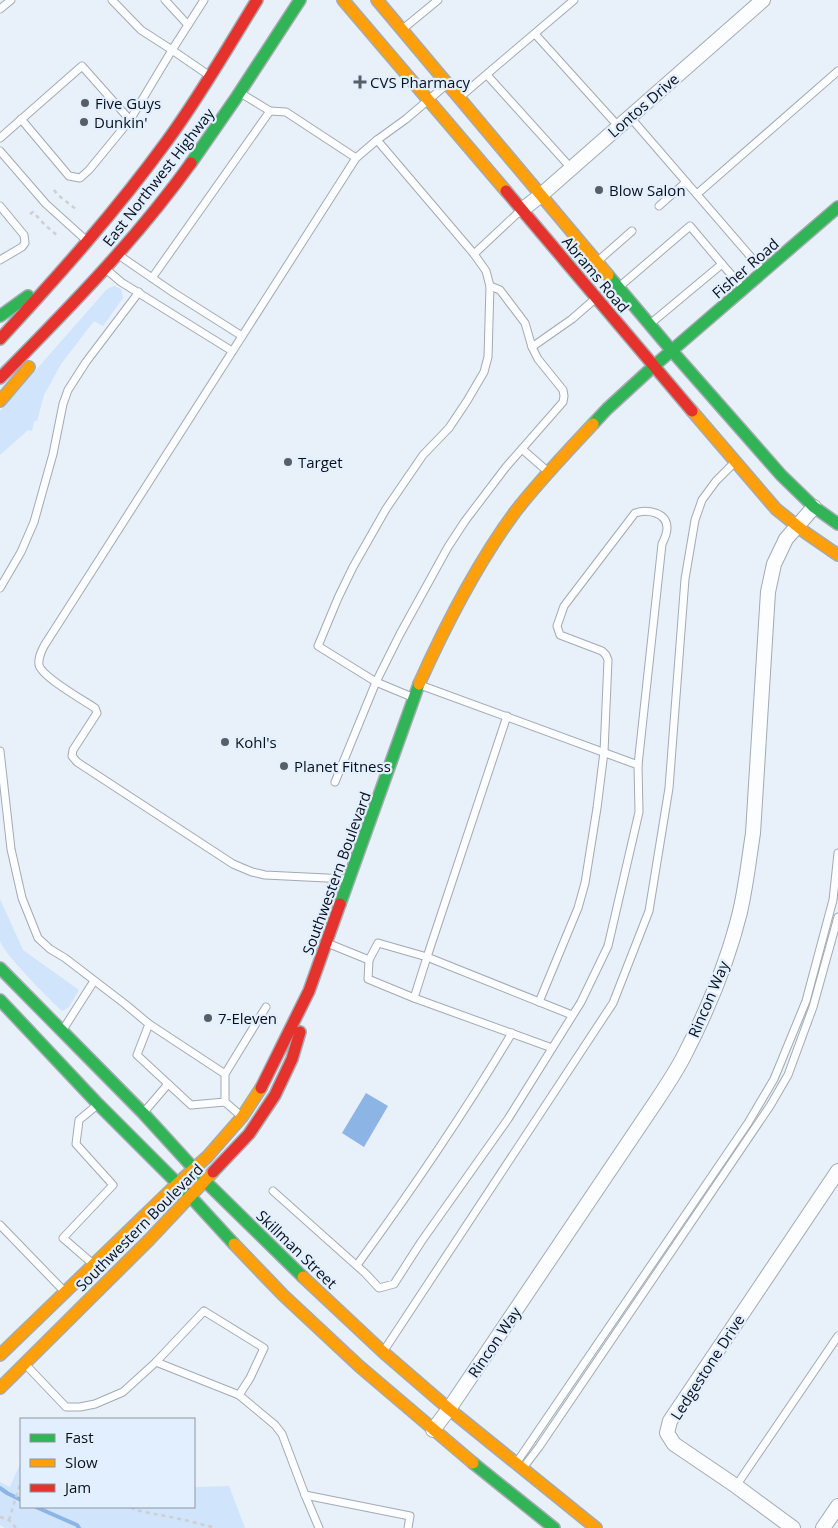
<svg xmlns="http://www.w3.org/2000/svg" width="838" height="1528" font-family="'Open Sans',sans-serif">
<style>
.green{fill:#d0e4fc}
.water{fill:#8cb4e5}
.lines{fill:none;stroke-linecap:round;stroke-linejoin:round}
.stream{stroke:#8cb4e5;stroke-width:4}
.lane-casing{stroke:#a3aab2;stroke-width:9}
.street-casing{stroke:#a3aab2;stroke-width:16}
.fast-casing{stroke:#a3aab2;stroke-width:14}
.slow-casing{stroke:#a3aab2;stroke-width:14}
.jam-casing{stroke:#a3aab2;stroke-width:14}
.path{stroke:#cdcfd2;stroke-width:2.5;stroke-dasharray:4 4;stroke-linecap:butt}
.lane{stroke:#fcfdfe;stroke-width:7}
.street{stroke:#fcfdfe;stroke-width:14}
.fast{stroke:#30b455;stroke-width:11}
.slow{stroke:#ff9f0a;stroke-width:11}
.jam{stroke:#e5322d;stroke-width:11}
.poi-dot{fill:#585e67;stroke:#e2efff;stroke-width:2}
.labels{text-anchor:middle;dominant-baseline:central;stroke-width:4.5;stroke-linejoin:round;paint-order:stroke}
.poi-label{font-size:15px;fill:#0a1019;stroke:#e2efff;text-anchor:start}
.street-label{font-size:15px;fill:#0a1019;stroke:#e2efff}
</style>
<rect width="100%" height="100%" fill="#e8f0f9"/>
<g class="green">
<polygon points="114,286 121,289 123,298 103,326 94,321 61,364 44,395 37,421 34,421 32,431 28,430 0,455 0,411 107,289"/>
<path d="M0,899L23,950L79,990L69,1007L62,1011C50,1000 4,954 0,941C0,933 0,908 0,899Z"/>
<polygon points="21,1462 21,1507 194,1507 194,1487 229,1486 245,1528 5,1528 0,1525 0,1482 10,1487"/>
</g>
<polygon class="water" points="366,1093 388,1106 364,1147 342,1133"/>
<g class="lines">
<g class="stream">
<polyline points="0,1488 7,1493 21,1500"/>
<polyline points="36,1507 77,1525 79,1528"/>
</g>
<g class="lane-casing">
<g id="lane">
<polyline points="112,0 141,30 172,50 204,0"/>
<polyline points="165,0 188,25"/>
<polyline points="0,9 11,0"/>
<polyline points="404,28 438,0"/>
<polyline points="535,34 619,127"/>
<polyline points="487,75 571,168"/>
<polyline points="460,97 574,0"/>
<polyline points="270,111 286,112 356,158"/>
<polyline points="630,117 763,271"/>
<polyline points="21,119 69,176 80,178 89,170 130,120"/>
<polyline points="0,138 82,66 130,120 172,50 207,74"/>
<polyline points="377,140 474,254 486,271 490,286 488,357 484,372 467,401 449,428 423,455 386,509 353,567 338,598 318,646 376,682 412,697"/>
<polyline points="0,151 46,204 87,241"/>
<polyline points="697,194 838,71"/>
<polyline points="0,206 24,235 25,243 22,247 0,260"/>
<polyline points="659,206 686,182"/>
<polyline points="474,254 521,210"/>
<polyline points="120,256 174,293 242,336"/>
<polyline points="599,260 632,231"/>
<polyline points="722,264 742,287"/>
<polyline points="107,270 121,282 232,351"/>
<polyline points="152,278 270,111 242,94"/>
<polyline points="619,287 690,226 722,264 650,324"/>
<polyline points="532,347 572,319 595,299"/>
<polyline points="522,449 546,470"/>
<polyline points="0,588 21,552 34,522 53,454 63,404 68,390 86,362 139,292"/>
<polyline points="507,716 427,957 572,1015"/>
<polyline points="0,751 11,849 22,898 38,938 50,949 65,958 125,1004 149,1024 137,1055 191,1105 225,1102 240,1115"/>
<polyline points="335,782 376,682 400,634 448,547 465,521 506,467 563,402 564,396 563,390 538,359 532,347 525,323 500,290 490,286"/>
<path d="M347,879L265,875L252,872L233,864L77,762L72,756L73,750L97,713L95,708C83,700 42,677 39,665C38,658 41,652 44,646L356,158L377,140L406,119L446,85"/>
<polyline points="327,943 369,960"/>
<polygon points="378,943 427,957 414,998 368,979 369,960"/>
<polyline points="414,998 552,1048"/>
<path d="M539,1002L578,908L585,883L597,808L604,752L608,660L606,655L602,651L560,635L557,626L564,606L635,513C647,509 667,512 667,528C667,533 664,540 662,544L638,765"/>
<polyline points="149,1024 225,1074"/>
<polyline points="64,1028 94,981"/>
<polyline points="225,1102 225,1074 266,1007"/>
<polyline points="145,1111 168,1084"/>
<polyline points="273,1191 365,1273 379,1288 394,1284 421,1242 508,1119 581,1002 608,946 639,812 638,765 420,685"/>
<polyline points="0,1225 64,1291"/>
<polyline points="93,1264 63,1238 113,1185 76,1144 79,1120 96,1106"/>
<path d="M357,1265C412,1190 464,1113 512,1033"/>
<polyline points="383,1352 613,1003 649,911 669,788 685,579 695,520 702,500 716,481 735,462"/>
<polyline points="156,1362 239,1395"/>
<polyline points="26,1365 66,1407 80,1407 95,1404 123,1392 156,1362 204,1311 264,1348 250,1378 239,1395 275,1425 282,1434 305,1495 319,1528"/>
<polyline points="517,1462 748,1123 774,1079 806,1001 833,900 838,853"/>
<polyline points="523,1468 539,1447 770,1106 788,1075 813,1007 838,917"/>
<polyline points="736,1486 838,1336"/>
<polyline points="305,1495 410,1516 408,1528"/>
</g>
</g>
<g class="street-casing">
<g id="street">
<polyline points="522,210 541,195 763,0"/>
<path d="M433,1430L449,1409L657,1100C667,1085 677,1070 685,1054C708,1009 728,961 740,912C746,886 749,859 753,833L768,592L774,564L786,539L814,507"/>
<polyline points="793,1528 736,1486 674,1444 667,1433 670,1421 838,1171"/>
<polyline points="823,1528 838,1506"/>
</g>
</g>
<g class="fast-casing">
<g id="fast">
<polyline points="191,163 236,98 300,0"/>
<polyline points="608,275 672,351 781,475 814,507 838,524"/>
<polyline points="0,316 28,296"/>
<polyline points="593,424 607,409 655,365 838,207"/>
<polyline points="340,904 419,684"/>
<polyline points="0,968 143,1113 206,1182 303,1277"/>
<polyline points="0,1000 98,1104 190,1196 234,1244"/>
<polyline points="473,1463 554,1528"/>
</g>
</g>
<g class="slow-casing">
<g id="slow">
<polyline points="343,0 506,191"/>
<polyline points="377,0 608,275"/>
<polyline points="0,401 29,367"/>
<polyline points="692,411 776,509 806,533 838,555"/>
<path d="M419,684C446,624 476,565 515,512C539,481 566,453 593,424"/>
<polyline points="234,1244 283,1295 359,1366 473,1463"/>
<polyline points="303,1277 383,1352 449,1409 596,1528"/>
<polyline points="0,1355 177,1184 207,1157 242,1117 261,1088"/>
<polyline points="0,1388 149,1240 213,1172"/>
</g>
</g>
<g class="jam-casing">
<g id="jam">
<polyline points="506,191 692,411"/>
<path d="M0,339C59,275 116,211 167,141C200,96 228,47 257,0"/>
<path d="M0,378C67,310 135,241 191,163"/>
<polyline points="261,1088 309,991 340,904"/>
<polyline points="213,1172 249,1134 275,1095 292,1059 300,1032"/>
</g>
</g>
<g class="path">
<polyline points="54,190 58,195 77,210"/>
<polyline points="30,214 33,212 45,225 59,237"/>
<polyline points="131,1507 135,1510 185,1520 216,1528"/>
<polyline points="0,1517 9,1520 16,1528"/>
<polyline points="9,1520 21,1481"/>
</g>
<use href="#lane" class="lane"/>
<use href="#street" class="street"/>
<use href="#fast" class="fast"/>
<use href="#slow" class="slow"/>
<use href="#jam" class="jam"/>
</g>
<g class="poi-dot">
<path d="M357.5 74.5h5v5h5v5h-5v5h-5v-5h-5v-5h5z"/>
<circle cx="85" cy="103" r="5"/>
<circle cx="84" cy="122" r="5"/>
<circle cx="599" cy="190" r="5"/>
<circle cx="288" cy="462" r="5"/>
<circle cx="225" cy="742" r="5"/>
<circle cx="284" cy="766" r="5"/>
<circle cx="208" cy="1018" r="5"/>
</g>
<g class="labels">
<g class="poi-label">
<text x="370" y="82">CVS Pharmacy</text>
<text x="95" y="103">Five Guys</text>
<text x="94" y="122">Dunkin'</text>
<text x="609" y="190">Blow Salon</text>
<text x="298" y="462">Target</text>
<text x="235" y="742">Kohl's</text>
<text x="294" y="766">Planet Fitness</text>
<text x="218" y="1018">7-Eleven</text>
</g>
<g class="street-label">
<text transform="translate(643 105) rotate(-41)">Lontos Drive</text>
<text transform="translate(158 177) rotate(-52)">East Northwest Highway</text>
<text transform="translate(745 268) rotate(-41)">Fisher Road</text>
<text transform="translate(596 274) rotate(50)">Abrams Road</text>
<text transform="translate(336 873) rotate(-70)">Southwestern Boulevard</text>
<text transform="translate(708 999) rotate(-67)">Rincon Way</text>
<text transform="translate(139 1227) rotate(-45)">Southwestern Boulevard</text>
<text transform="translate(297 1249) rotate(44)">Skillman Street</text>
<text transform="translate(494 1342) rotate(-56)">Rincon Way</text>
<text transform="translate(707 1367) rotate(-57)">Ledgestone Drive</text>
</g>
</g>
<rect x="20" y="1418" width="175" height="90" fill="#e2efff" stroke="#8c96a3"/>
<rect x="30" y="1434" width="25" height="8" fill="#30b455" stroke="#8c96a3"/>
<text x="65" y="1443" font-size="15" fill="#0a1019">Fast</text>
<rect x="30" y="1459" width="25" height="8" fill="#ff9f0a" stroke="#8c96a3"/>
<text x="65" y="1468" font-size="15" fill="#0a1019">Slow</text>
<rect x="30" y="1484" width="25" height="8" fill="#e5322d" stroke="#8c96a3"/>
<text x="65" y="1493" font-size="15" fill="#0a1019">Jam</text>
</svg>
